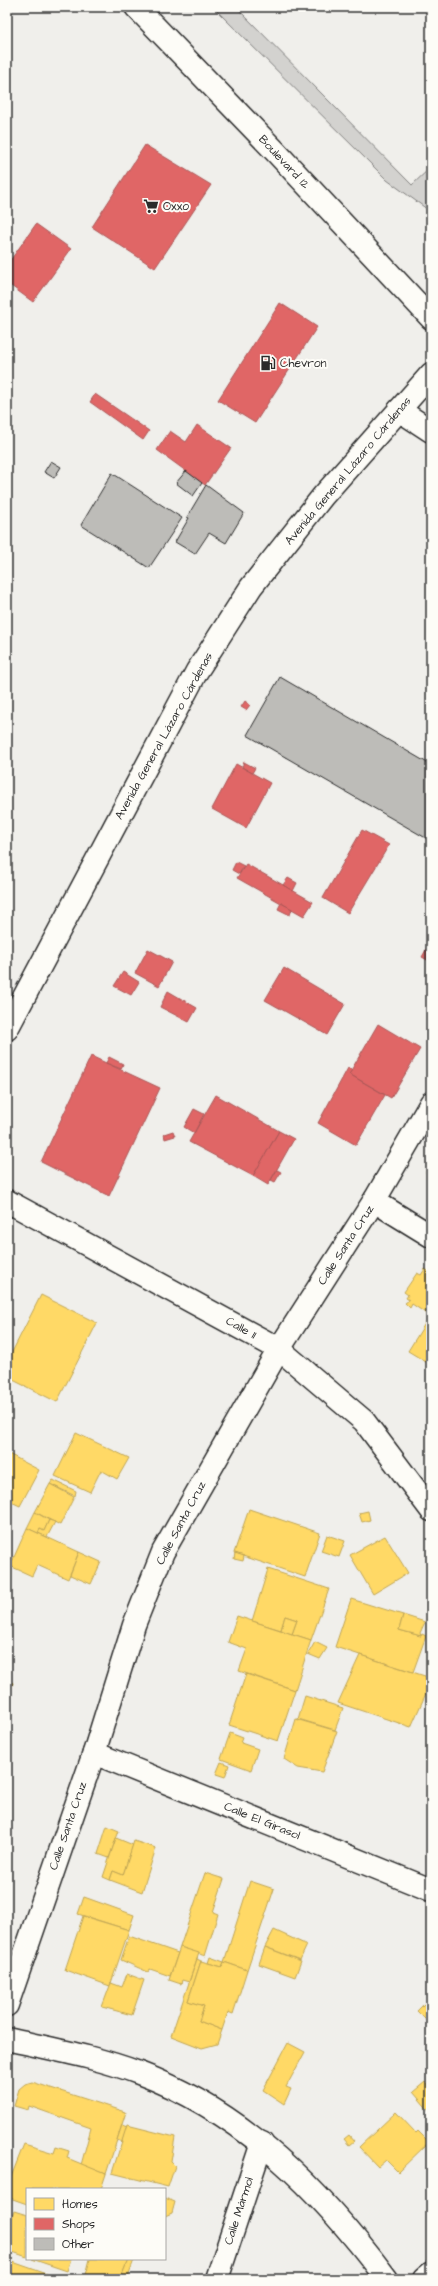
<svg xmlns="http://www.w3.org/2000/svg" width="438" height="2286" font-family="'Architects Daughter',sans-serif">
<style>
.green{fill:#d3d2cf;stroke:#7f7e7d}
.homes{fill:#ffd966;stroke:#bfa554}
.shops{fill:#e06666;stroke:#aa5454}
.building{fill:#bdbcb8;stroke:#2b2b2b}
.lines{fill:none;stroke-linecap:round;stroke-linejoin:round}
.minor-casing{stroke:#2b2b2b;stroke-width:25}
.tertiary-casing{stroke:#2b2b2b;stroke-width:25}
.secondary-casing{stroke:#2b2b2b;stroke-width:25}
.minor{stroke:#fdfcf7;stroke-width:22}
.tertiary{stroke:#fdfcf7;stroke-width:22}
.secondary{stroke:#fdfcf7;stroke-width:22}
.labels{text-anchor:middle;dominant-baseline:central;stroke-width:4;stroke-linejoin:round;paint-order:stroke}
.street-label{font-size:12px;fill:#2b2b2b;stroke:#fdfcf7}
.poi-label{font-size:12px;fill:#2b2b2b;stroke:#fdfcf7;text-anchor:start}
</style>
<rect width="100%" height="100%" fill="#f0efeb"/>
<filter id="ink" filterUnits="userSpaceOnUse"><feTurbulence type="fractalNoise" baseFrequency=".025" numOctaves="2"/><feDisplacementMap in="SourceGraphic" scale="8" xChannelSelector="R" yChannelSelector="G"/><feConvolveMatrix kernelMatrix="1 2 1 2 8 2 1 2 1" color-interpolation-filters="sRGB"/></filter>
<g filter="url(#ink)">
<polygon class="green" points="213,7 236,7 412,185 431,167 431,212 387,180"/>
<g class="homes">
<polygon points="431,1164 431,1186 426,1172"/>
<polygon points="425,1269 431,1273 431,1312 429,1311 427,1314 412,1304 410,1308 405,1303 409,1300 406,1298 408,1295 404,1292 417,1273 421,1275"/>
<polygon points="41,1295 97,1323 57,1402 7,1377 7,1362"/>
<polygon points="431,1314 431,1365 408,1351"/>
<polygon points="76,1433 129,1458 117,1479 101,1470 90,1492 55,1476"/>
<polygon points="7,1453 39,1470 20,1506 7,1500"/>
<polygon points="53,1480 76,1491 75,1496 50,1484"/>
<polygon points="50,1484 74,1497 60,1525 35,1512"/>
<polygon points="249,1509 320,1533 305,1577 234,1553"/>
<polygon points="368,1511 370,1520 362,1522 359,1513"/>
<polygon points="35,1512 49,1520 44,1531 40,1529 38,1533 27,1528"/>
<polygon points="49,1520 55,1522 47,1537 38,1533 40,1529 44,1531"/>
<polygon points="27,1528 79,1552 68,1579 37,1565 32,1576 10,1566"/>
<polygon points="327,1535 345,1541 339,1557 321,1551"/>
<polygon points="385,1536 408,1573 373,1594 350,1555"/>
<polygon points="79,1552 101,1562 91,1584 70,1575"/>
<polygon points="235,1553 244,1556 243,1561 234,1559"/>
<polygon points="268,1569 329,1589 311,1640 292,1634 297,1620 285,1616 281,1630 252,1621"/>
<polygon points="351,1599 403,1615 399,1630 421,1636 422,1634 426,1636 413,1672 335,1647"/>
<polygon points="403,1615 425,1622 420,1633 421,1636 399,1630"/>
<polygon points="237,1616 311,1640 295,1690 239,1671 247,1649 228,1642"/>
<polygon points="285,1616 297,1620 292,1634 281,1630"/>
<polygon points="315,1642 327,1648 320,1659 308,1654"/>
<polygon points="360,1655 431,1678 431,1682 411,1727 338,1703"/>
<polygon points="246,1674 295,1690 278,1741 229,1725"/>
<polygon points="7,1680 13,1683 7,1697"/>
<polygon points="305,1696 343,1708 335,1730 298,1719"/>
<polygon points="296,1719 337,1731 322,1772 298,1768 284,1759"/>
<polygon points="230,1733 243,1738 241,1743 258,1749 251,1770 221,1759"/>
<polygon points="221,1762 229,1765 225,1777 216,1774"/>
<polygon points="107,1826 119,1831 109,1858 98,1854"/>
<polygon points="116,1838 133,1845 123,1875 113,1871 110,1880 103,1877"/>
<polygon points="134,1841 156,1848 142,1892 110,1880 113,1871 123,1875"/>
<polygon points="205,1873 224,1879 213,1912 218,1914 205,1956 180,1947"/>
<polygon points="250,1881 274,1889 247,1970 224,1962"/>
<polygon points="84,1897 134,1915 129,1930 78,1914"/>
<polygon points="83,1916 129,1930 110,1986 65,1970"/>
<polygon points="274,1930 307,1945 300,1960 265,1947"/>
<polygon points="129,1936 178,1953 170,1976 150,1969 148,1972 121,1960"/>
<polygon points="180,1947 199,1953 189,1982 182,1980 181,1984 169,1980"/>
<polygon points="265,1947 301,1961 295,1977 259,1964"/>
<polygon points="210,1957 224,1962 222,1967 208,1963"/>
<polygon points="197,1959 201,1961 188,2001 204,2006 199,2021 222,2030 217,2044 202,2048 171,2036"/>
<polygon points="201,1961 222,1967 224,1962 247,1970 233,2014 228,2012 222,2030 199,2021 204,2006 188,2001"/>
<polygon points="127,1974 144,1980 132,2015 102,2007 111,1983 122,1987"/>
<polygon points="431,1997 431,2025 417,2011"/>
<polygon points="288,2043 305,2052 286,2087 291,2089 284,2104 263,2090"/>
<polygon points="32,2082 126,2112 106,2174 81,2165 91,2128 29,2106 28,2110 14,2106 19,2089 25,2084"/>
<polygon points="425,2082 431,2089 431,2113 413,2092"/>
<polygon points="396,2112 416,2133 418,2131 429,2142 398,2172 386,2160 378,2167 359,2147"/>
<polygon points="122,2125 127,2127 122,2142 117,2140"/>
<polygon points="127,2125 175,2137 171,2162 175,2166 168,2187 112,2173"/>
<polygon points="349,2135 354,2141 349,2145 344,2139"/>
<polygon points="24,2144 54,2153 56,2147 69,2151 67,2158 106,2174 101,2189 27,2189 27,2204 7,2197 7,2187"/>
<polygon points="165,2198 175,2202 172,2213 165,2216"/>
<polygon points="14,2211 27,2215 27,2257 7,2250 7,2232"/>
<polygon points="32,2259 71,2259 67,2271"/>
<polygon points="90,2259 128,2259 120,2279 85,2279"/>
<polygon points="128,2259 134,2260 127,2279 120,2279"/>
<polygon points="7,2260 47,2274 46,2279 7,2279"/>
</g>
<g class="shops">
<polygon points="145,145 211,185 155,268 92,227"/>
<polygon points="36,224 71,249 33,302 7,283 7,265"/>
<polygon points="280,303 317,327 255,423 218,400"/>
<polygon points="95,394 149,431 143,440 90,402"/>
<polygon points="197,425 231,448 205,485 157,450 170,431 186,442"/>
<polygon points="245,701 250,705 246,710 241,707"/>
<polygon points="244,762 255,768 252,773 242,767"/>
<polygon points="236,764 270,783 246,828 212,809"/>
<polygon points="362,830 389,845 348,913 323,898"/>
<polygon points="236,862 244,866 239,874 232,870"/>
<polygon points="246,864 313,902 304,916 237,878"/>
<polygon points="288,878 297,883 293,891 283,885"/>
<polygon points="281,903 292,909 290,915 278,909"/>
<polygon points="431,941 431,962 422,957"/>
<polygon points="148,949 172,962 159,986 135,973"/>
<polygon points="284,968 345,1004 327,1035 265,1000"/>
<polygon points="123,972 139,982 131,995 114,986"/>
<polygon points="168,991 197,1008 189,1022 160,1007"/>
<polygon points="378,1024 420,1049 391,1098 349,1074"/>
<polygon points="91,1056 160,1088 109,1196 41,1162"/>
<polygon points="109,1057 123,1064 121,1069 106,1063"/>
<polygon points="348,1068 352,1070 349,1074 385,1095 356,1145 318,1123"/>
<polygon points="216,1095 279,1131 253,1176 189,1142"/>
<polygon points="194,1109 204,1114 194,1133 184,1127"/>
<polygon points="173,1131 175,1136 165,1139 164,1134"/>
<polygon points="279,1131 294,1139 268,1185 253,1176"/>
<polygon points="277,1170 281,1172 275,1182 271,1180"/>
</g>
<g class="building">
<polygon points="51,461 61,467 54,478 44,472"/>
<polygon points="186,471 202,483 193,496 176,483"/>
<polygon points="112,473 182,518 149,568 81,525"/>
<polygon points="206,485 244,513 226,543 209,533 195,554 175,542 189,518 187,517"/>
<polygon points="280,677 431,765 431,841 247,735"/>
</g>
<g class="lines">
<g class="minor-casing">
<g id="minor">
<polyline points="399,410 431,431"/>
<polyline points="7,1201 279,1349 364,1421 431,1510"/>
<polyline points="374,1201 431,1236"/>
<polyline points="94,1753 431,1890"/>
<polyline points="7,2005 94,1753 134,1625 163,1552 279,1349 374,1201 431,1103"/>
<path d="M7,2039C51,2049 97,2057 139,2073C244,2112 321,2191 387,2279"/>
<polyline points="217,2279 262,2143"/>
<polyline points="424,2279 431,2273"/>
</g>
</g>
<g class="tertiary-casing">
<polyline id="tertiary" points="136,7 275,151 431,318"/>
</g>
<g class="secondary-casing">
<polyline id="secondary" points="7,1029 197,671 251,587 323,496 431,374"/>
</g>
<use href="#minor" class="minor"/>
<use href="#tertiary" class="tertiary"/>
<use href="#secondary" class="secondary"/>
</g>
</g>
<defs>
<g id="supermarket-bare" transform="scale(1.2)"><path d="M-6-5.5h2.5l.6 2H6L4.5 2H-2.5L-4.4-4H-6ZM-1.5 3.2a1.3 1.3 0 1 0 .1 0ZM3 3.2a1.3 1.3 0 1 0 .1 0Z" fill="#2b2b2b" stroke="#fdfcf7" stroke-width="2.5" paint-order="stroke"/></g>
<g id="fuel-bare" transform="scale(1.2)"><path d="M-5.5-6h7V0h2V4h1.3V-2.5L3-4.5l.8-.8L6-3V5H2.5V1h-1V6h-7ZM-4.2-4.7v3.2H.2V-4.7Z" fill="#2b2b2b" stroke="#fdfcf7" stroke-width="2.5" paint-order="stroke"/></g>
</defs>
<g fill-rule="evenodd">
<use href="#supermarket-bare" x="151" y="206"/>
<use href="#fuel-bare" x="268" y="363"/>
</g>
<g class="labels">
<g class="street-label">
<text transform="translate(284 162) rotate(47)">Boulevard 12</text>
<text transform="translate(348 471) rotate(-50)">Avenida General Lázaro Cárdenas</text>
<text transform="translate(164 736) rotate(-61)">Avenida General Lázaro Cárdenas</text>
<text transform="translate(346 1245) rotate(-57)">Calle Santa Cruz</text>
<text transform="translate(241 1328) rotate(29)">Calle 11</text>
<text transform="translate(181 1523) rotate(-62)">Calle Santa Cruz</text>
<text transform="translate(262 1821) rotate(22)">Calle El Girasol</text>
<text transform="translate(68 1826) rotate(-71)">Calle Santa Cruz</text>
<text transform="translate(239 2211) rotate(-72)">Calle Mármol</text>
</g>
<g class="poi-label">
<text x="163" y="206">Oxxo</text>
<text x="280" y="363">Chevron</text>
</g>
</g>
<rect width="438" height="2286" fill="none" stroke="#fdfcf7" stroke-width="24"/>
<rect x="12" y="12" width="414" height="2262" fill="none" stroke="#2b2b2b" stroke-width="1.5" filter="url(#ink)"/>
<rect x="26" y="2188" width="140" height="72" fill="#fdfcf7" stroke="#a9a8a5"/>
<rect x="34" y="2198" width="20" height="12" fill="#ffd966" stroke="#a9a8a5"/>
<text x="62" y="2208" font-size="12" fill="#2b2b2b">Homes</text>
<rect x="34" y="2218" width="20" height="12" fill="#e06666" stroke="#a9a8a5"/>
<text x="62" y="2228" font-size="12" fill="#2b2b2b">Shops</text>
<rect x="34" y="2238" width="20" height="12" fill="#bdbcb8" stroke="#a9a8a5"/>
<text x="62" y="2248" font-size="12" fill="#2b2b2b">Other</text>
</svg>
